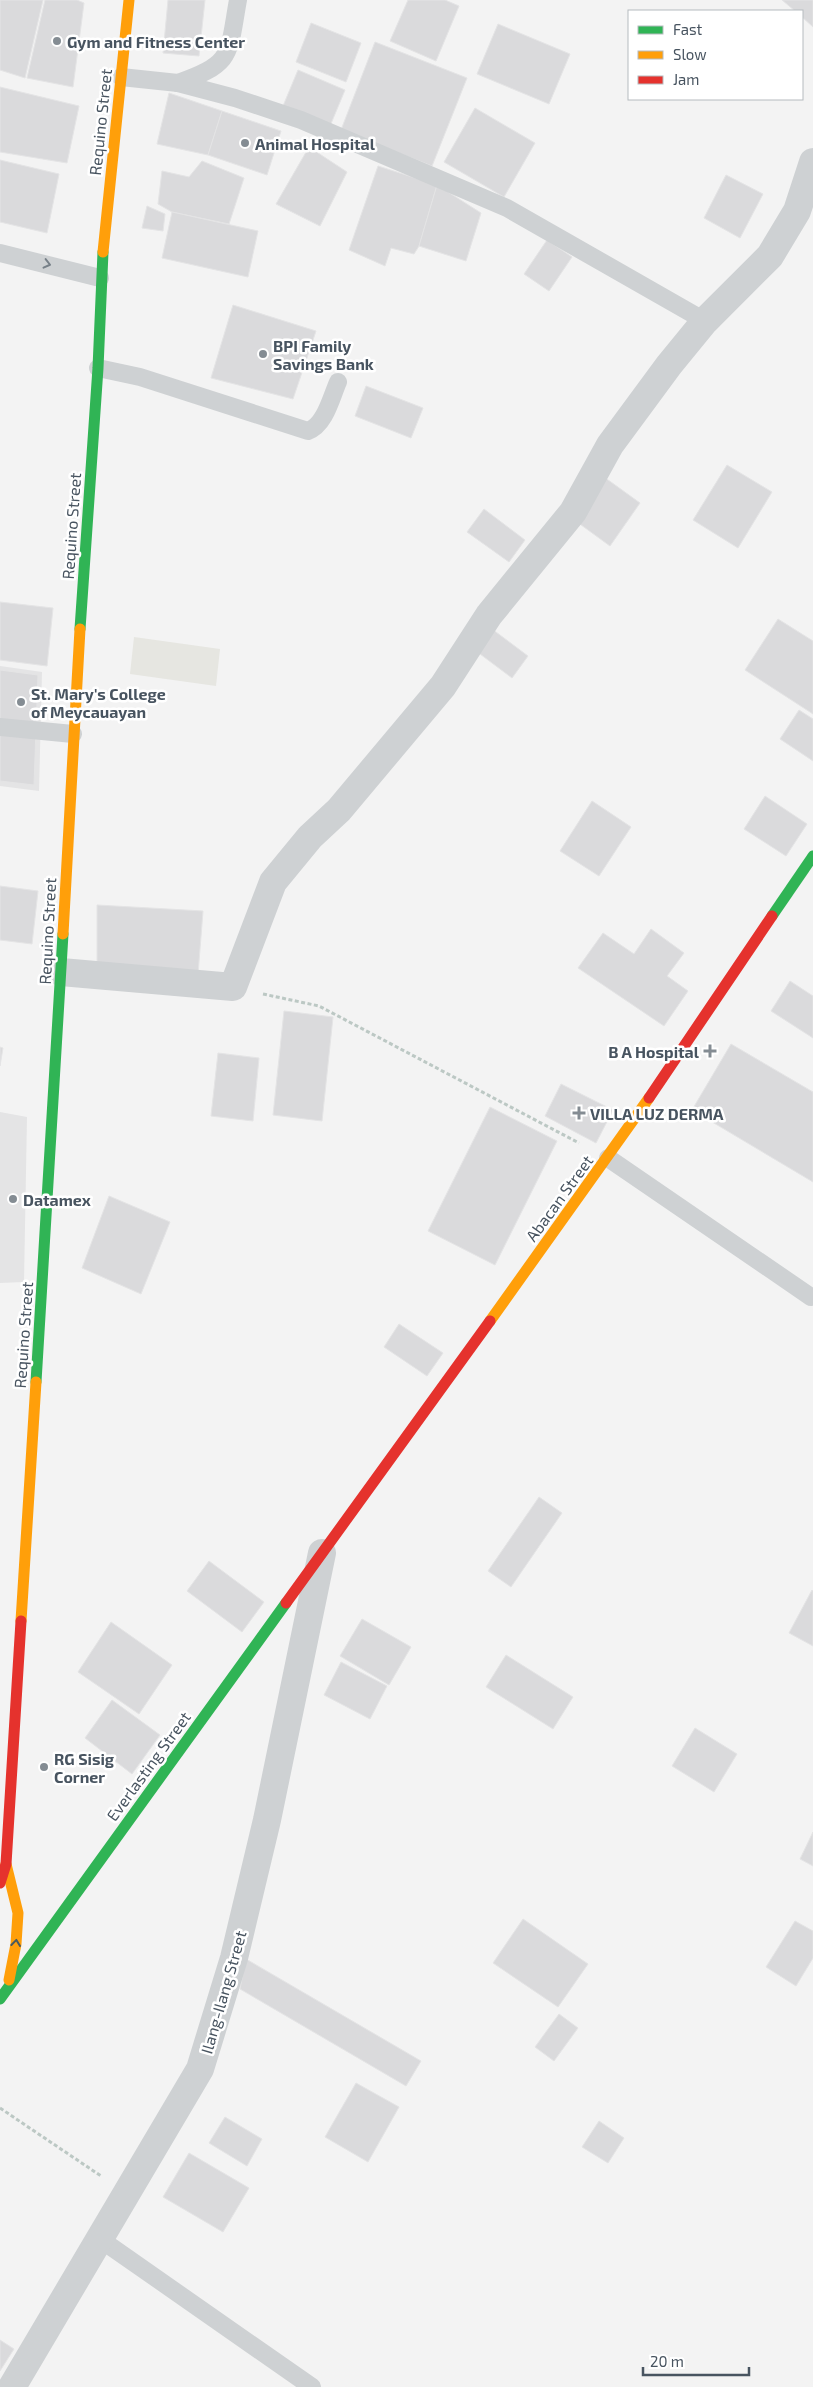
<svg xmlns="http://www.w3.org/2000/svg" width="813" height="2387" font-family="'Exo 2',sans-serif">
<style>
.commercial{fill:#e6e6e1}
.education{fill:#e4e4e5}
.building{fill:#dadadc;stroke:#e4e4e5}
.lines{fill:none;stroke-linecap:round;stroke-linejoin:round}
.path{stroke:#bcc8c4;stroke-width:3;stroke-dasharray:4 2.5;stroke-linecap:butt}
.lane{stroke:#ced1d3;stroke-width:18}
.street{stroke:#ced1d3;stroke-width:28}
.fast{stroke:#30b455;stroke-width:11}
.slow{stroke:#ff9f0a;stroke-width:11}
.jam{stroke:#e5322d;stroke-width:11}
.oneway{stroke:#778088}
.oneway2{stroke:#47595f}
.poi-dot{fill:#848c93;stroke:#fff;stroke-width:2}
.labels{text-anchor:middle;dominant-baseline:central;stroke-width:5;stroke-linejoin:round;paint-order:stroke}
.poi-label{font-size:16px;font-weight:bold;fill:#485460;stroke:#fff;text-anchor:start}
.street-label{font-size:16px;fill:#485460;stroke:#fff}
</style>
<rect width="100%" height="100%" fill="#f3f3f3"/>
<polygon class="commercial" points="134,637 220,649 216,686 130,674"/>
<g class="education">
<polygon points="0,666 42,672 39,791 0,786"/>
<polygon points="0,1112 27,1117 24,1282 0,1283"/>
</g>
<g class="building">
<polygon points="0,0 43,0 25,78 0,70"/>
<polygon points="45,0 77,0 84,3 73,87 27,78"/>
<polygon points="168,0 205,0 199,56 163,53"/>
<polygon points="408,0 445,0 459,6 436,61 390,41"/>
<polygon points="782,0 813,0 813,27 802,17 802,11 795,11"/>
<polygon points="311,23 361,43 346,82 296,62"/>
<polygon points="498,24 570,54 549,104 477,74"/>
<polygon points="375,42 467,78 432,166 341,130"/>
<polygon points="298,70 345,90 330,126 283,106"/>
<polygon points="0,87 79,106 67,163 0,152"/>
<polygon points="169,93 222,111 208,155 157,144"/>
<polygon points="475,108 535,143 504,197 444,162"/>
<polygon points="222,111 281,131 267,175 208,155"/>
<polygon points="309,147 347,172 320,226 276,204"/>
<polygon points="0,160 59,174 47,233 0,222"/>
<polygon points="202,161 244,178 229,224 172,212 158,204 162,171 189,177"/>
<polygon points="378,166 437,185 419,246 414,254 391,248 385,266 349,250"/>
<polygon points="726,175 763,194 740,238 704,218"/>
<polygon points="437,185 481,213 466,261 419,246"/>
<polygon points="147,206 165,214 163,231 142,228"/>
<polygon points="172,212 258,231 248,277 162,258"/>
<polygon points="547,240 572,257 549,291 524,274"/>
<polygon points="233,305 316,331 293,399 211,378"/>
<polygon points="366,386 423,408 411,438 355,416"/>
<polygon points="727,465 772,492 738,548 693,520"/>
<polygon points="604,477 640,503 610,546 573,519"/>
<polygon points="484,509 525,540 509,562 467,532"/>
<polygon points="0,602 53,608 47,666 0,660"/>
<polygon points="778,619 813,641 813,714 745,670"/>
<polygon points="492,629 528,656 512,678 476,651"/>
<polygon points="0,670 38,675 34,785 0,781"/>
<polygon points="799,710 813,719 813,761 780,739"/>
<polygon points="765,796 807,824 786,856 744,829"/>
<polygon points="592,801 631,827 599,876 560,851"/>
<polygon points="0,886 38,891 32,944 0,940"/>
<polygon points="97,905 203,911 198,974 97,970"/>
<polygon points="651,929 684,953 667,976 688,991 664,1026 578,968 603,933 634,954"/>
<polygon points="790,981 813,996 813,1038 771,1011"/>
<polygon points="284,1011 333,1017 322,1121 273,1115"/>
<polygon points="731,1044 813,1092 813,1182 692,1110"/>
<polygon points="0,1047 3,1048 0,1066"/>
<polygon points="218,1053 259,1058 253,1121 211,1116"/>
<polygon points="561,1084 613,1110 596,1143 545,1116"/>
<polygon points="490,1107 557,1141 495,1265 428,1231"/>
<polygon points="109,1196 170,1222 141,1294 82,1268"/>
<polygon points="399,1324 443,1353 427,1376 384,1347"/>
<polygon points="539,1497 562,1513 511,1587 488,1571"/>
<polygon points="209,1561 264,1602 242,1632 187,1591"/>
<polygon points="812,1590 813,1591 813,1646 789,1633"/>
<polygon points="362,1619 411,1647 389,1685 340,1656"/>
<polygon points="111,1622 172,1665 139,1714 78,1672"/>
<polygon points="506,1655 573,1697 553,1729 486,1687"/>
<polygon points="341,1662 387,1686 370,1719 324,1695"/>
<polygon points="112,1700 160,1735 132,1774 85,1738"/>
<polygon points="695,1728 737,1754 714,1792 672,1766"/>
<polygon points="813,1832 813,1866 800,1859"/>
<polygon points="523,1919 588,1964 558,2007 493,1963"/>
<polygon points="795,1921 813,1931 813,1958 796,1986 766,1967"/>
<polygon points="246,1959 421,2061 406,2086 240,1989"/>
<polygon points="559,2014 578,2028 554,2061 535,2047"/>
<polygon points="356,2083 399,2107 368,2162 325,2137"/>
<polygon points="225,2117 262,2139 247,2166 209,2143"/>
<polygon points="599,2121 624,2138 608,2163 582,2147"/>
<polygon points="189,2153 249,2188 223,2232 163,2197"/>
<polygon points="0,2340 14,2349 0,2371"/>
</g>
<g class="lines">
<g class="path">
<polyline points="263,994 319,1006 579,1143"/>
<polyline points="0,2108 101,2176"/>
</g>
<g class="lane">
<polyline points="121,77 178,83 235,98 301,120 507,208 705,321"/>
<path d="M178,83C234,63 228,55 238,0"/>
<polyline points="0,253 100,278"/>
<path d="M98,368L140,377L308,431C325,425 331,398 338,382"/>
<polyline points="0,727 73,734"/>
<polyline points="608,1158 811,1297"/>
<polyline points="100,2239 312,2387"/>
</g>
<g class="street">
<polyline points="61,972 233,987 273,882 310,837 339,810 443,686 489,615 573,512 610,445 669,365 705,321 770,256 797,211 813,162"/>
<polyline points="12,2387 200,2069 234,1958 267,1820 322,1553"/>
</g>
<g class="fast">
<polyline points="80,629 98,368 103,252"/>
<polyline points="772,916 813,856"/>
<polyline points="36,1382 63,934"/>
<polyline points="0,1999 286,1603"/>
</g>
<g class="slow">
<polyline points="103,252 129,0"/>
<polyline points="63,934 80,629"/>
<polyline points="490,1321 649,1098"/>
<polyline points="21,1621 36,1382"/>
<polyline points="6,1864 18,1913 16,1944 9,1980"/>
</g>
<g class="jam">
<polyline points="649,1098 772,916"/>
<polyline points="286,1603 490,1321"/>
<polyline points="0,1883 6,1864 21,1621"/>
</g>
</g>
<defs><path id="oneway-chevron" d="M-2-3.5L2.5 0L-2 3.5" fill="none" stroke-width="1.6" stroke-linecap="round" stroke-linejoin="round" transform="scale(1.25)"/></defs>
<use class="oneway" href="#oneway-chevron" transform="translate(47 264) rotate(14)"/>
<use class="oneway2" href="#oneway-chevron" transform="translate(16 1943) rotate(-83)"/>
<g class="poi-dot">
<circle cx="57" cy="41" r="5"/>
<circle cx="245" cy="143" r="5"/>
<circle cx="263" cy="354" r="5"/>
<circle cx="21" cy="702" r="5"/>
<path d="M707.5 1043.5h5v5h5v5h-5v5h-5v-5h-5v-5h5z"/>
<path d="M576.5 1105.5h5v5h5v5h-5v5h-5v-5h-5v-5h5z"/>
<circle cx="13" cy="1199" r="5"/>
<circle cx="44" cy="1767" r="5"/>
</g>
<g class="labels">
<g class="poi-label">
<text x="67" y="41">Gym and Fitness Center</text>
<text x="255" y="143">Animal Hospital</text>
<text x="273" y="345">BPI Family<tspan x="273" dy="18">Savings Bank</tspan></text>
<text x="31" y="693">St. Mary's College<tspan x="31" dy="18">of Meycauayan</tspan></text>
<text x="699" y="1051" text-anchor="end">B A Hospital</text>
<text x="590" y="1113">VILLA LUZ DERMA</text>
<text x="23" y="1199">Datamex</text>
<text x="54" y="1758">RG Sisig<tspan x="54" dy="18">Corner</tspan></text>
</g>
<g class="street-label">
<text transform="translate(100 122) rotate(-84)">Requino Street</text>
<text transform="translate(71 526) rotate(-86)">Requino Street</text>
<text transform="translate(47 931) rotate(-87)">Requino Street</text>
<text transform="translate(559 1198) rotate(-54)">Abacan Street</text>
<text transform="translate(23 1335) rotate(-86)">Requino Street</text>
<text transform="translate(148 1766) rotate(-54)">Everlasting Street</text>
<text transform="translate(223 1992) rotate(-74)">Ilang-Ilang Street</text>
</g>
</g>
<rect x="628" y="10" width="175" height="90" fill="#ffffff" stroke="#b6bbbf"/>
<rect x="638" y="26" width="25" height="8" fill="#30b455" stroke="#b6bbbf"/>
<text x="673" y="35" font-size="15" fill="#485460">Fast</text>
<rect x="638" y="51" width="25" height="8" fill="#ff9f0a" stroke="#b6bbbf"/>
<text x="673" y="60" font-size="15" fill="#485460">Slow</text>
<rect x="638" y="76" width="25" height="8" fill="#e5322d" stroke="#b6bbbf"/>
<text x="673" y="85" font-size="15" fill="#485460">Jam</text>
<path d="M643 2367v8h106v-8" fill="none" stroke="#485460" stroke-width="2.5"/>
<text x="650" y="2367" font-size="15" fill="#485460" stroke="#ffffff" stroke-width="4" paint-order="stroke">20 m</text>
</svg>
